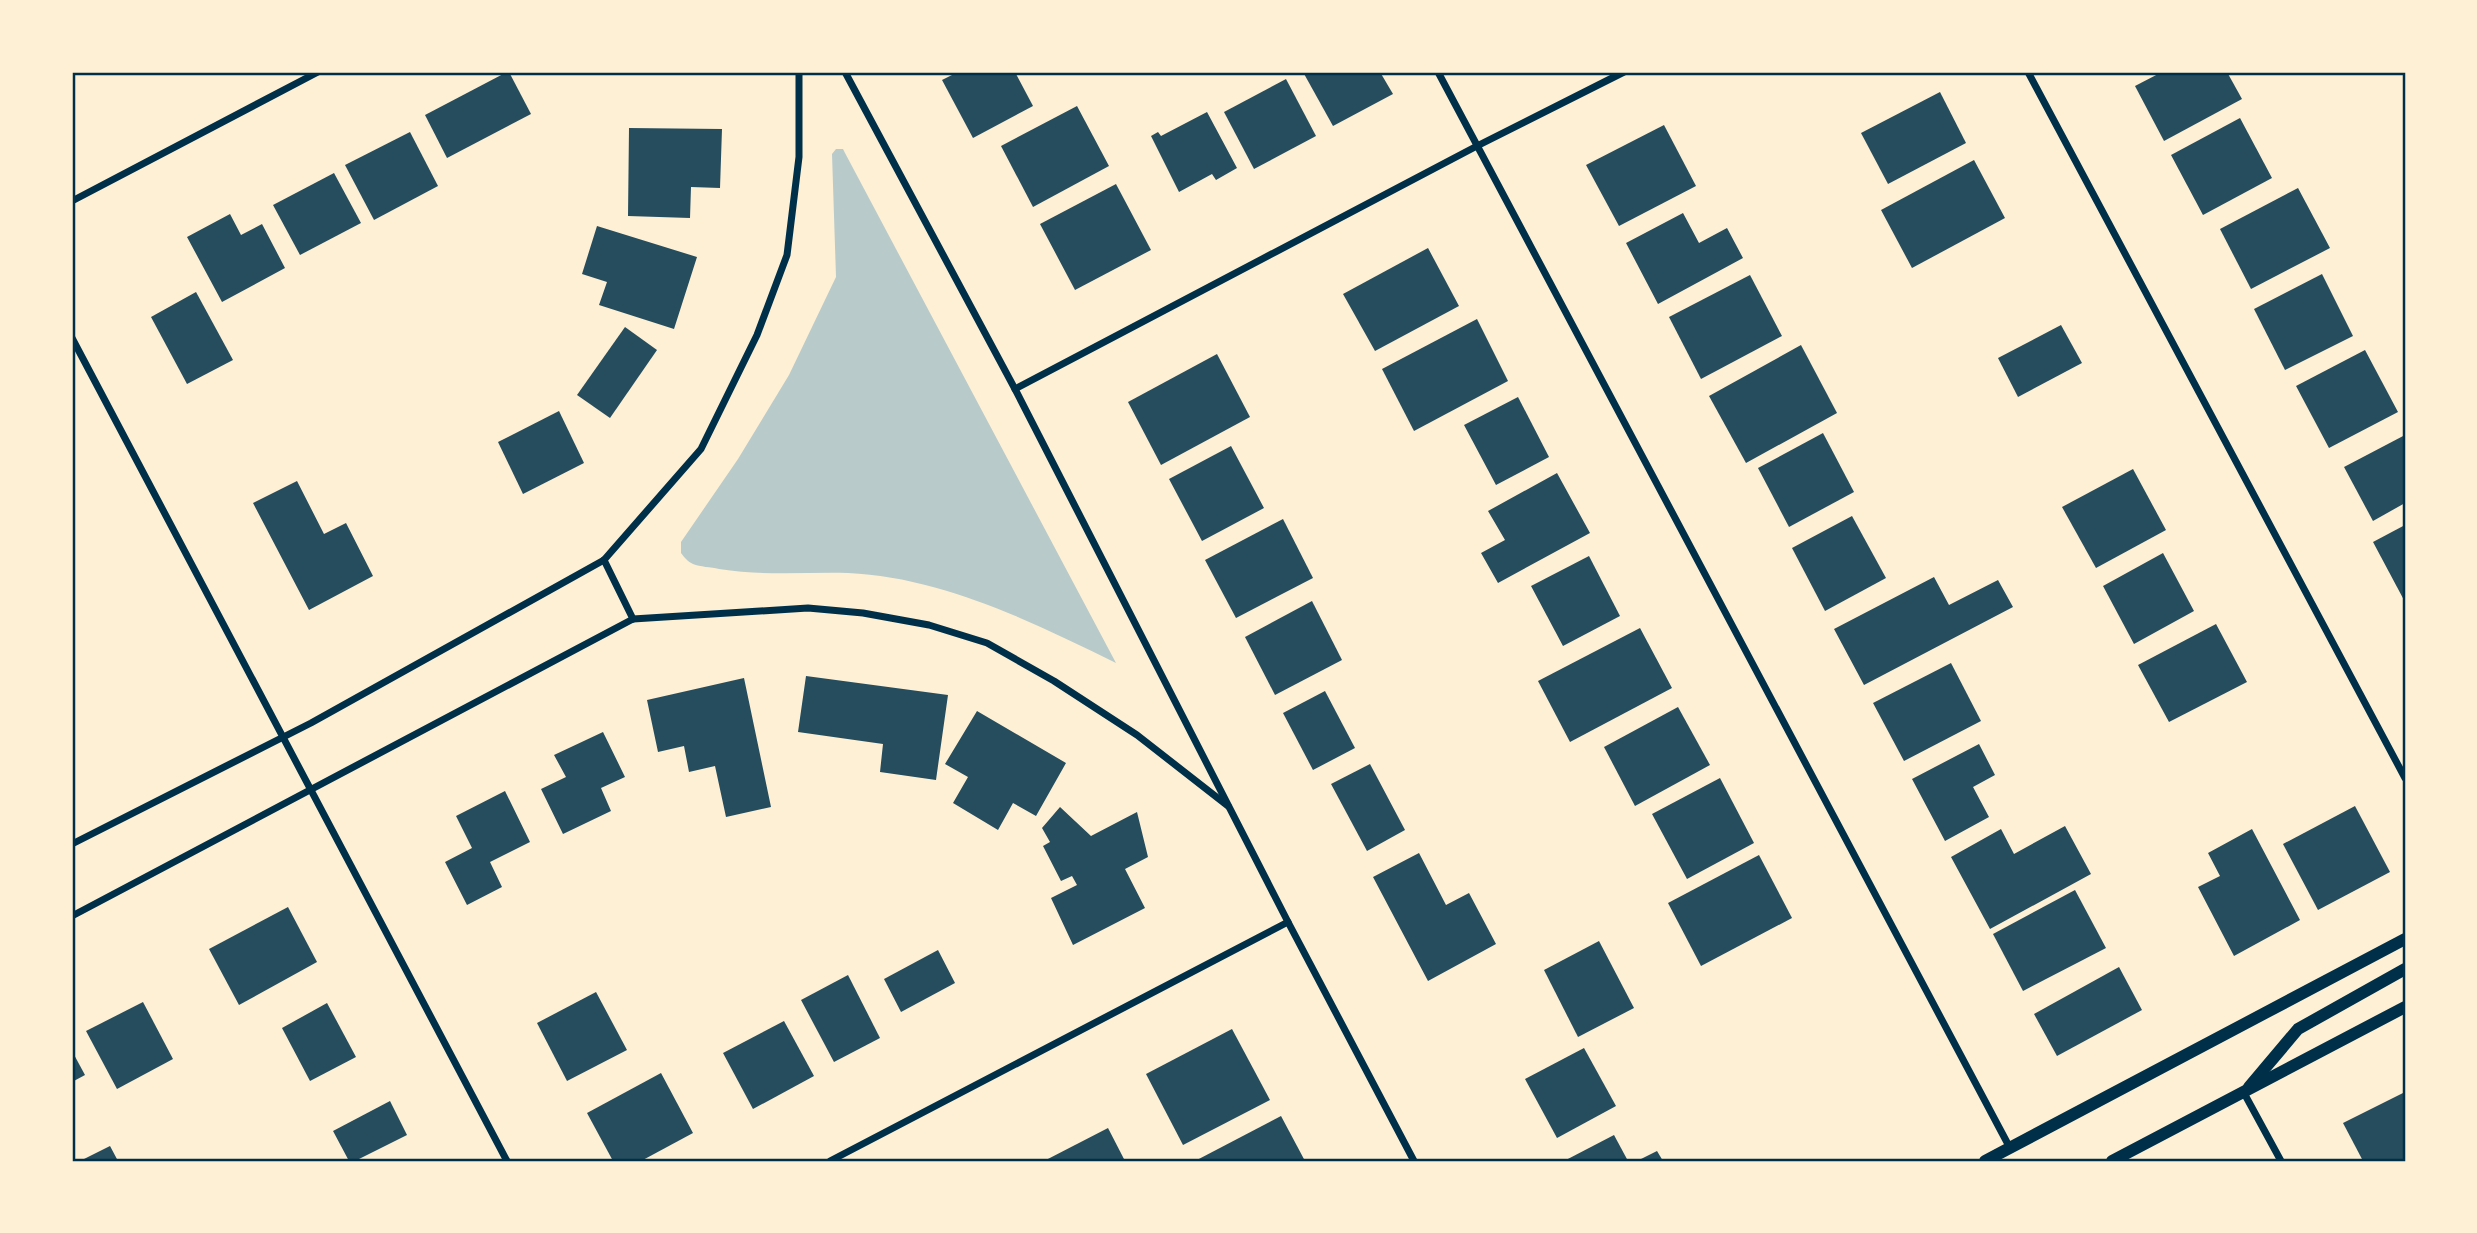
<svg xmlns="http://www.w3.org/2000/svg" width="2477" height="1233" font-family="'Roboto Condensed',sans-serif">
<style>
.green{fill:#b9caca}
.building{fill:#264d5e}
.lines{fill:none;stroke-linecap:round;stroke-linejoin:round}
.minor{stroke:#003049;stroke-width:7}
.tertiary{stroke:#003049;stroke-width:12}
.neatline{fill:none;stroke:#003049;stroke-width:2.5}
</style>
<rect width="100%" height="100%" fill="#fdf0d5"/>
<path class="green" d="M836,149H843L845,153L1116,663C1033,622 941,577 848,573C805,572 762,576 719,569C711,567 700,567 693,564C688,562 684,557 681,553V542L738,459L789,375L836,277L832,154Z"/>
<g class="building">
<polygon points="507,72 509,72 531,114 447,158 425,115"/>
<polygon points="958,72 1015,72 1033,106 973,138 942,80"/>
<polygon points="1303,72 1380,72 1393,94 1333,126"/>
<polygon points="2162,72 2227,72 2242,99 2164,141 2135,86"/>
<polygon points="1286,79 1316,136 1254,169 1224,112"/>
<polygon points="1940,92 1966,143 1888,184 1861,133"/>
<polygon points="1077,106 1109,166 1033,207 1001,146"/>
<polygon points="1207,112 1237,168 1216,180 1212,174 1179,192 1151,136 1158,132 1161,136"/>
<polygon points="2240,118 2272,178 2203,215 2171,155"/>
<polygon points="1664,125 1696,186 1619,226 1586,165"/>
<polygon points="629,128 722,129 720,188 691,187 690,218 628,216"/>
<polygon points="410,132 438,186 374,220 345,165"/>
<polygon points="1974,160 2005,218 1912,268 1881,210"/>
<polygon points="334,173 361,223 300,255 273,205"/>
<polygon points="1116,184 1151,250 1075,290 1040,224"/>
<polygon points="2298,188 2330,248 2251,289 2220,229"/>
<polygon points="1683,213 1699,243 1727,228 1743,258 1658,304 1626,243"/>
<polygon points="230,214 241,235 262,224 285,268 222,302 187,237"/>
<polygon points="597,226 697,257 674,329 599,305 607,282 582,274"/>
<polygon points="1428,248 1459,306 1375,351 1343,294"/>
<polygon points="2322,274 2353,336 2285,370 2254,309"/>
<polygon points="1750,275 1782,336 1701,379 1669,317"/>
<polygon points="196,292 233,360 187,384 151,317"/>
<polygon points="1477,319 1508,381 1414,431 1382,369"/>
<polygon points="2061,325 2082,363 2018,397 1998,358"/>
<polygon points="625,327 657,350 610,418 577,395"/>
<polygon points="1801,345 1837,413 1746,463 1709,396"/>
<polygon points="2365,350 2398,412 2329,448 2296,386"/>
<polygon points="1217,354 1250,417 1161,465 1128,402"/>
<polygon points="1518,397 1549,457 1496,485 1464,425"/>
<polygon points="559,411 584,463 523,494 498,442"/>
<polygon points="1823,433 1854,492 1789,527 1758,468"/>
<polygon points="2405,435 2405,503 2373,521 2344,467"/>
<polygon points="1231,446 1264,508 1202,541 1169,479"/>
<polygon points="2133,469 2166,530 2096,568 2062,507"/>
<polygon points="1557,473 1590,533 1498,583 1481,553 1505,540 1488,511"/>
<polygon points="297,481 324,534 346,523 373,576 309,610 253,503"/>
<polygon points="1852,516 1886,578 1825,611 1792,548"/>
<polygon points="1283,519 1313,578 1236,618 1205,560"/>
<polygon points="2405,525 2405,602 2373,542"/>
<polygon points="2163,553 2194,611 2134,644 2103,586"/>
<polygon points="1589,556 1620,616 1563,646 1531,586"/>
<polygon points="1934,577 1949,605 1998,580 2013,607 1864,685 1834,629"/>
<polygon points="1312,601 1342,660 1275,695 1245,637"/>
<polygon points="2216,624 2247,682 2169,722 2138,665"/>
<polygon points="1640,628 1672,688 1570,742 1538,681"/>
<polygon points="1951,663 1981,721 1904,761 1873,703"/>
<polygon points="806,676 948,695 936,780 880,772 883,744 798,732"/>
<polygon points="744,678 771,807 726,817 715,766 689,772 684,746 658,752 647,700"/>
<polygon points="1325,691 1355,748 1313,770 1283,713"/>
<polygon points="1678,707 1710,765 1635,806 1604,747"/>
<polygon points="977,711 1066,763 1036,816 1013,803 998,830 953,803 968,777 945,764"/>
<polygon points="603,732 625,777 601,788 611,811 563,834 541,789 566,777 554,755"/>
<polygon points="1979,744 1995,775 1973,787 1989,817 1945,841 1912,779"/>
<polygon points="1370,764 1405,830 1367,851 1331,784"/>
<polygon points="1720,778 1754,843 1687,879 1652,814"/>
<polygon points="505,791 530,842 490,862 502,887 467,905 445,862 472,848 456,816"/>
<polygon points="2355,806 2390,872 2318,910 2283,844"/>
<polygon points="1060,807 1091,836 1137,812 1148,857 1125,869 1145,908 1073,945 1051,898 1077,885 1072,876 1061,881 1043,846 1050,842 1042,828"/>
<polygon points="2065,826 2091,874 1990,929 1951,857 2001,829 2014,854"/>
<polygon points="2252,829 2300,920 2234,956 2198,887 2220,876 2208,853"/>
<polygon points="1419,853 1446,905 1469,893 1496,944 1428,981 1373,877"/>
<polygon points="1759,855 1792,918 1701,966 1668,903"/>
<polygon points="2075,890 2106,948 2023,991 1993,934"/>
<polygon points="288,907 317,962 239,1005 209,949"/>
<polygon points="1599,941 1634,1008 1578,1037 1544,970"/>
<polygon points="938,950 955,983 901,1012 884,979"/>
<polygon points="2119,967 2142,1010 2057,1056 2034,1014"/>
<polygon points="848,975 880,1038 834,1062 801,1000"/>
<polygon points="596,992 627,1050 567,1081 537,1023"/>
<polygon points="143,1002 173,1059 117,1089 86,1031"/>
<polygon points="327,1003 356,1057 310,1081 282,1028"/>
<polygon points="784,1021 814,1076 753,1109 723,1053"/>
<polygon points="1232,1029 1270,1100 1183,1145 1146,1074"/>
<polygon points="1584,1048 1616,1106 1557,1138 1525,1079"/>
<polygon points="72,1051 85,1075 72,1082"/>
<polygon points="661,1073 693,1133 641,1161 613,1161 587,1113"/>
<polygon points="2405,1092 2405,1161 2363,1161 2343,1123"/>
<polygon points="390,1101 407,1135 355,1161 349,1161 333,1131"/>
<polygon points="1281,1116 1305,1161 1195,1161"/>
<polygon points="1108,1128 1125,1161 1044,1161"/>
<polygon points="1614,1135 1628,1161 1564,1161"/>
<polygon points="110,1146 118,1161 80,1161"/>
<polygon points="1657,1151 1663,1161 1637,1161"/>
</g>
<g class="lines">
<g class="minor">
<polyline points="845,72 1015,389 1288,922 1414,1161"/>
<polyline points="1438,72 2010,1148"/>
<polyline points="2028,72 2405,778"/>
<polyline points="72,201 318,72"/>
<polyline points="72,338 507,1161"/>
<polyline points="1015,389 1477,146 1624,72"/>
<polyline points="604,560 633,619"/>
<polyline points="72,844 311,723 604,560 701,449 757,335 787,255 799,157 799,72"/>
<polyline points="72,916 633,619 808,608 863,613 929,625 987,643 1054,681 1137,735 1228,806"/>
<polyline points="2244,1093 2281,1161"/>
<polyline points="830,1161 1288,922"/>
</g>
<g class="tertiary">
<polyline points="2249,1087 2298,1029 2405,969"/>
<polyline points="1985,1161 2405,939"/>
<polyline points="2112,1161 2405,1007"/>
</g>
</g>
<rect width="2477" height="1233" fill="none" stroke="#fdf0d5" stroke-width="147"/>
<rect x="74" y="74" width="2330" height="1086" class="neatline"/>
</svg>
